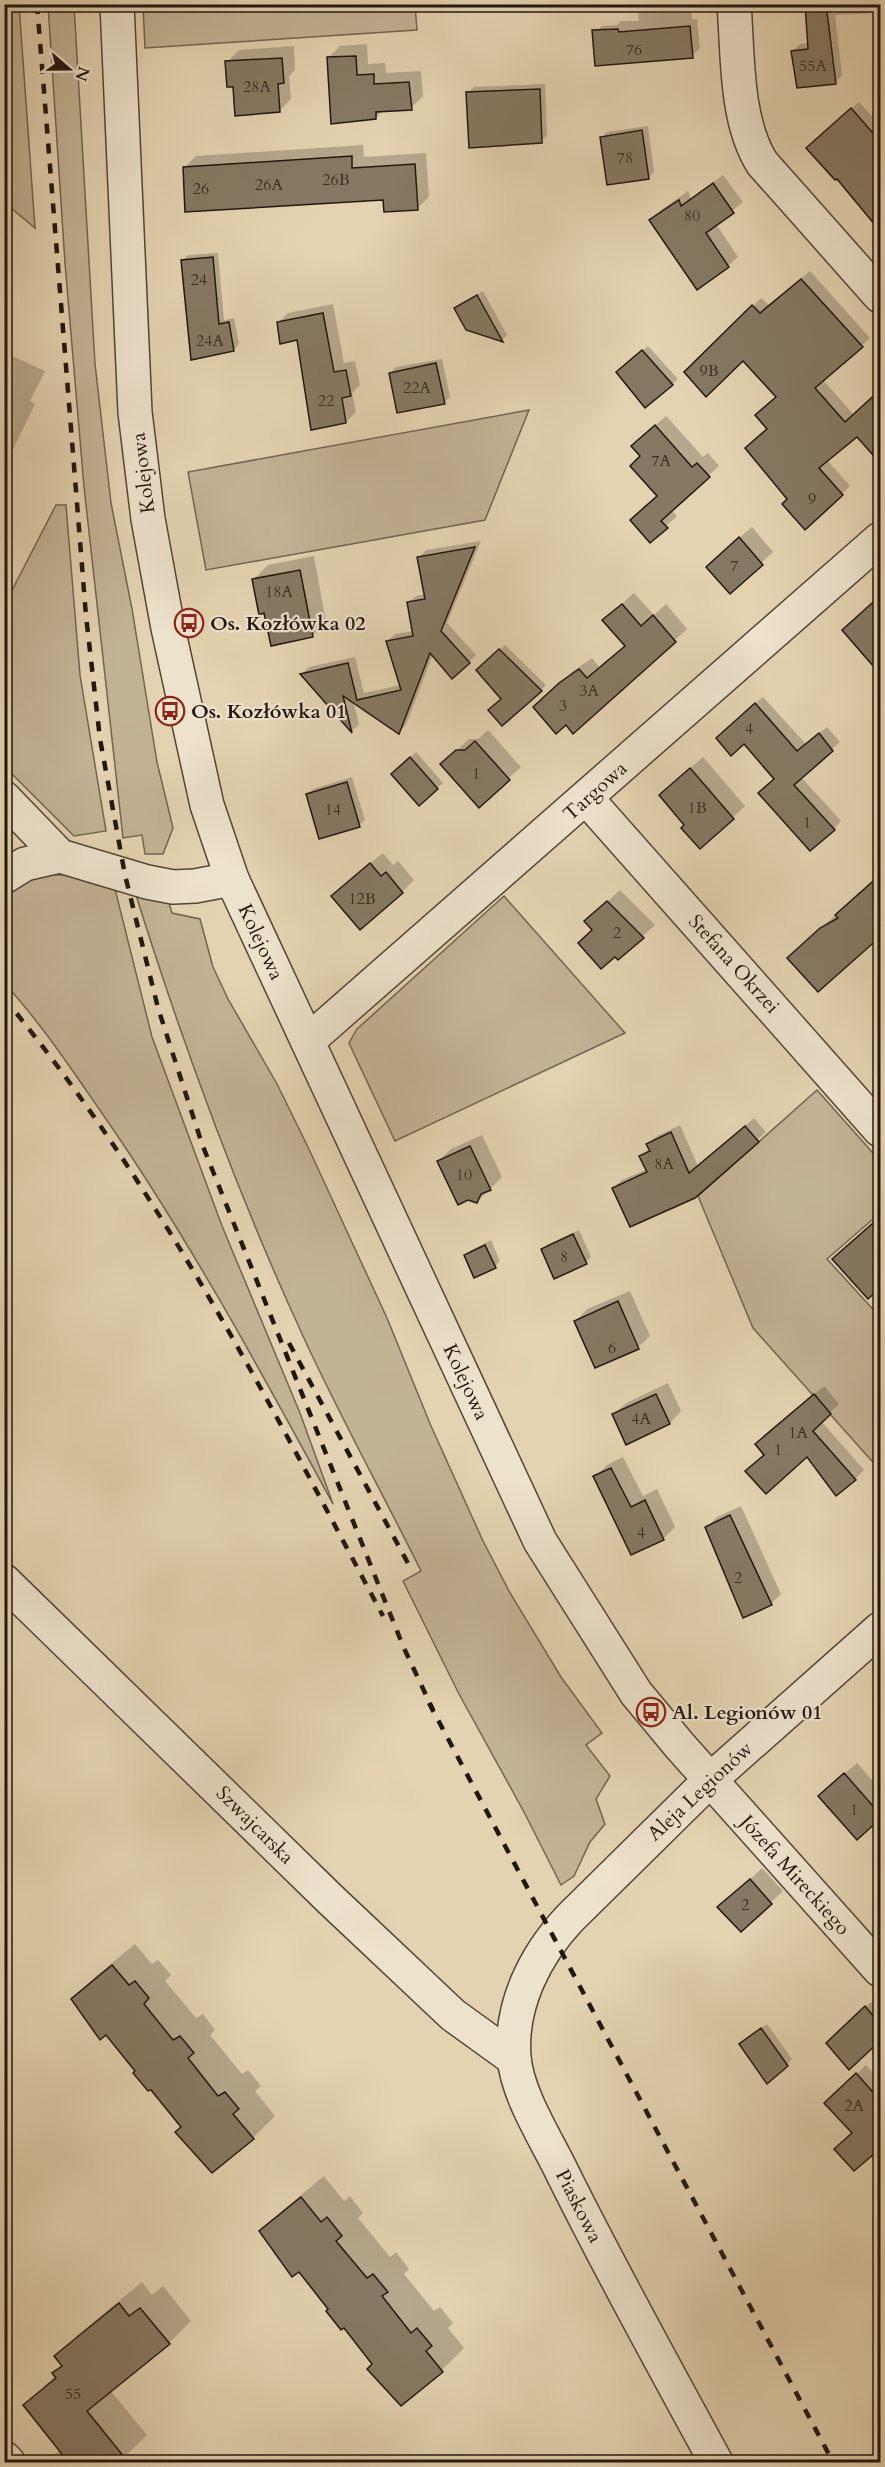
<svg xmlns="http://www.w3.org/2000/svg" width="885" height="2467" font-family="Cardo,serif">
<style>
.green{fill:#c3b395;stroke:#726552;stroke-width:1.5}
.shadow{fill:#0003}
.building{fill:#867963;stroke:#21170f;stroke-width:1.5}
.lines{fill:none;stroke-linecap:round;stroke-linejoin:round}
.minor-casing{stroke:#524638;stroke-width:36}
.minor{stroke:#ede2cc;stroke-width:33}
.rail{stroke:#21170f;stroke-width:4.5;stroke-dasharray:10 10;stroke-linecap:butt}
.labels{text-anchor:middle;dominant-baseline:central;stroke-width:4.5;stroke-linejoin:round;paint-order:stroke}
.number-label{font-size:16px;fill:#3a3024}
.street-label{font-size:20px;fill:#21170f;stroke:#ede2cc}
.poi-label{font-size:20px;font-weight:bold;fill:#21170f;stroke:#ede2cc;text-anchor:start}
</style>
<rect width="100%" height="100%" fill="#e4d3b1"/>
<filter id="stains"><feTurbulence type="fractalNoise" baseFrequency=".00333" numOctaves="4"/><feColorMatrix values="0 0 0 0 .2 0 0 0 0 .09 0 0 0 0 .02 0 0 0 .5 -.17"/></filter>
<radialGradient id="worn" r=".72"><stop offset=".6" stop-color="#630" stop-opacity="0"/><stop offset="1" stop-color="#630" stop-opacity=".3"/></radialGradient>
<g class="green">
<polygon points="4,5 19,5 35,228 5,203"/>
<polygon points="48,5 74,5 95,364 111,503 132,609 157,762 173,828 163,854 145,854 142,835 123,838 84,487 65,263"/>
<polygon points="143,5 415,5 417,30 145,48"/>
<polygon points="529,410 485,520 206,570 188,472"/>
<polygon points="56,505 66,505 80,675 106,831 74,836 5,767 5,604"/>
<path d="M42,875H68L115,889L152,1037L222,1226L300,1413L333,1504C259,1368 186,1233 97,1106C68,1064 39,1021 5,984V894L15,887Z"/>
<path d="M136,895L169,903L172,913L200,919L213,967L228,999L277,1084L307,1145L387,1318L431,1426L483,1541L510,1593L561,1677L602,1733L586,1745L610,1776L596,1799L605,1824L590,1842L574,1876L561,1885L524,1812L459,1694L403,1581L421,1571C382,1492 339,1415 303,1336C237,1193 183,1045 136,895Z"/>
<polygon points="504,896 625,1033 395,1141 349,1043 357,1029"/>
<polygon points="817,1090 880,1161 880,1213 827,1259 880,1317 880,1470 753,1328 698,1196"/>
</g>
<g class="shadow">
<polygon points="637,4 691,4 692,19 697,19 700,48 692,56 594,34 602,26 617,25 621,21 639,21"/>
<polygon points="807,4 880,4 880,13 835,15 842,75 835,83 793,51 800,44 809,43"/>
<polygon points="367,44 368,64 385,63 386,73 421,71 423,96 411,108 383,110 376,118 328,58 340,46"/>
<polygon points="294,46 295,70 289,76 291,99 279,111 235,85 227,62 239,50"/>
<polygon points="545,84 547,136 541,141 468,93 474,87"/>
<polygon points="859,102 880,125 880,228 837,177 816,141"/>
<polygon points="648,126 654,172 649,177 609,184 601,138 607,132"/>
<polygon points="363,145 364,157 426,153 429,197 417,208 385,199 184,168 196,156"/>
<polygon points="723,175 743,202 716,224 738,257 728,266 651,220 661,210 688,191 691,198"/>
<polygon points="218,253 224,320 234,318 239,344 234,350 193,358 183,260 188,255"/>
<polygon points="810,271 870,338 823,380 854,415 880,391 880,452 876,456 857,435 827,460 850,486 805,528 789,499 769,429 777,397 743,359 686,372 761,298 769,305"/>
<polygon points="483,291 507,335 502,341 467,329 456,308"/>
<polygon points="333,304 344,363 355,361 360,385 352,393 356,412 346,422 298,338 278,323 288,313"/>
<polygon points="648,346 678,379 646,406 623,367"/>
<polygon points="4,352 45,371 30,401 35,404 4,468"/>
<polygon points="442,359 450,397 444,402 391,373 396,367"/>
<polygon points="666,416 703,457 708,453 719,466 671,510 677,516 650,541 659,496 642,456 643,436"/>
<polygon points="752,527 773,552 730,592 719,555"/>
<polygon points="481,541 447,623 476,655 469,662 433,654 406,725 399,732 353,701 359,724 352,731 302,674 309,667 355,657 364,693 401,685 387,642 395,634 414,631 408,603 416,596 426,594 419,557 426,550"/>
<polygon points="314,556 326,622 312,636 266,610 254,579 268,565"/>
<polygon points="634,593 654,615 666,604 687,629 573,732 547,695 572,672 592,658 599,667 626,645 604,620"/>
<polygon points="880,597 880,650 870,659 850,624"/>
<polygon points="505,645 546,685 541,690 502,698 483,664"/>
<polygon points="763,697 806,744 827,727 840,742 801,777 841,821 834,829 776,778 745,742 725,730"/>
<polygon points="488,730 521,767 479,805 454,753 469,739 478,739"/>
<polygon points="416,752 443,783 437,788 398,769"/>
<polygon points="703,757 745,806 700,847 686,825 672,784"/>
<polygon points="352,777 365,820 359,825 308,794 313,789"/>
<polygon points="383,853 393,865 398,861 414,880 402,892 345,884"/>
<polygon points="880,875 880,935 818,990 801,946"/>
<polygon points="620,890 655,925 618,958 586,921"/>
<polygon points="754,1118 766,1132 694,1197 613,1188 622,1180 647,1169 641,1156 650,1148 648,1144 657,1136 680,1125 698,1166"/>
<polygon points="482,1135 502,1177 477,1202 439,1161 451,1149"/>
<polygon points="870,1228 880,1239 880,1286 868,1297"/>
<polygon points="579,1230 591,1257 586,1262 542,1250 548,1244"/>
<polygon points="491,1240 500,1261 495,1267 466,1255 471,1250"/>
<polygon points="630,1291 650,1336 638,1347 596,1366 576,1321 587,1309"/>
<polygon points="668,1383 681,1411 670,1423 627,1443 614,1414 626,1403"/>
<polygon points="824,1386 839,1404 821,1421 864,1470 855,1479 807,1455 765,1454 766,1435"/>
<polygon points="623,1457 643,1496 657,1489 675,1527 663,1539 595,1477 607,1465"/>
<polygon points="741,1506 781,1594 771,1604 707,1527 717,1517"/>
<polygon points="857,1763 880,1789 880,1817 857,1838 832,1784"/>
<polygon points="762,1868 783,1891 741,1930 720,1907"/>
<polygon points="135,1944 152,1964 158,1960 171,1975 165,1981 196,2018 203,2014 215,2030 210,2035 242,2074 248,2070 261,2086 255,2091 275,2116 253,2138 182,2126 106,2033 73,1999 95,1977"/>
<polygon points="871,2002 880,2012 880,2039 849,2068 828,2043"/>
<polygon points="767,2024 792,2059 787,2065 747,2038"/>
<polygon points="866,2065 880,2081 880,2147 854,2169 853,2133 836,2094"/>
<polygon points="324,2176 344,2201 350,2196 363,2213 358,2218 390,2257 396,2252 409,2269 404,2274 434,2311 440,2307 453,2323 448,2328 464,2348 442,2370 374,2364 299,2270 261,2231 284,2209"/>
<polygon points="142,2282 152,2295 163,2286 191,2321 169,2343 110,2390 147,2435 119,2462 45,2462 60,2450 25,2405 56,2375 54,2373 63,2365 56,2357 79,2334"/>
<polygon points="300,2455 306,2462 290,2462"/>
</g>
<g class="building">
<polygon points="805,4 826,4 836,84 797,88 791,51 808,49"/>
<polygon points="690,26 693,58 595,66 592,30 618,29 619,32"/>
<polygon points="356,56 357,75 374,74 374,84 409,82 412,110 376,112 376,119 331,124 327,57"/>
<polygon points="282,58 284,83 278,84 280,112 235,116 233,87 227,87 225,61"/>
<polygon points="540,89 542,143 469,148 466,92"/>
<polygon points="851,108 880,141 880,231 837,179 835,180 806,148"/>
<polygon points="642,130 649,179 607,185 600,137"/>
<polygon points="352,156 352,168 415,164 418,210 384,212 383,200 185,212 183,167"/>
<polygon points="713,183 734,213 706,233 729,267 697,290 649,220 679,200 681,206"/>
<polygon points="213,257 219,324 229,322 234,351 191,360 181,260"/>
<polygon points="801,279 863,347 815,388 845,422 880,390 880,463 857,437 819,468 843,495 805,530 782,504 787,499 745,448 767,429 755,415 776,397 743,361 706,397 684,372 752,305 760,313"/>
<polygon points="477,295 503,342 466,330 454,308"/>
<polygon points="323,313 334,372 346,370 351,396 342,398 346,423 311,430 297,340 280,344 277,322"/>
<polygon points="642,350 673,385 645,408 616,372"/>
<polygon points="436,363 445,404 397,413 389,373"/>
<polygon points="655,425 692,467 697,463 710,477 661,521 668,528 650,543 630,520 657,496 630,466 640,456 631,446"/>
<polygon points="739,537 763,565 730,594 706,567"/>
<polygon points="475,547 441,631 470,663 452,679 430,653 399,734 343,696 352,733 300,674 348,663 357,700 401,690 386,641 413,636 407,602 425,599 417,557"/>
<polygon points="300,570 313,637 271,646 264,613 259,615 252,579"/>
<polygon points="880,596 880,674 842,630"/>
<polygon points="622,604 641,626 653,615 676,642 573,734 566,725 556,734 533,707 559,683 579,669 587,678 625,646 602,620"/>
<polygon points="499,649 542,691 502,726 488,710 501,699 476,670"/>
<polygon points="755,703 797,751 819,733 833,751 794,785 835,830 810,851 758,793 774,779 744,744 731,756 716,738"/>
<polygon points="475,741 510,780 479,808 440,764 456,750 465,750"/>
<polygon points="410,757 438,789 419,806 391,774"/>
<polygon points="690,768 734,819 700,849 681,828 684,825 659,795"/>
<polygon points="347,782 360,827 319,839 306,794"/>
<polygon points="370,863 381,876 386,872 403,893 360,930 331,896"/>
<polygon points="880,875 880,937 818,992 787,958 820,928 838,918 835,915"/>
<polygon points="607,901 644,938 618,960 615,957 601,969 578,943 592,930 584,921"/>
<polygon points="745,1126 759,1142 695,1198 630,1227 612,1188 647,1172 639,1156 650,1151 646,1144 671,1132 689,1173"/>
<polygon points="470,1146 491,1190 481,1194 477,1203 468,1200 458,1205 437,1161"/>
<polygon points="880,1217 880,1288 868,1299 832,1259"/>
<polygon points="573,1234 587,1264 554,1279 541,1249"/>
<polygon points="485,1245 496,1268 474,1278 464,1255"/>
<polygon points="618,1301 639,1349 595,1368 574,1321"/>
<polygon points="656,1394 670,1424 626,1445 612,1414"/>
<polygon points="814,1394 831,1414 813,1431 856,1480 836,1496 807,1457 766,1494 745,1471 764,1455 755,1444"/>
<polygon points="611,1468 631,1507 645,1500 664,1540 631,1555 593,1476"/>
<polygon points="730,1515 772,1605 743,1618 705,1527"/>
<polygon points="844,1773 880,1814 880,1819 857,1840 818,1796"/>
<polygon points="750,1879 772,1904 741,1932 717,1907"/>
<polygon points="112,1965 129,1985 135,1981 149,1998 144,2004 173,2040 180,2036 194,2053 188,2058 218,2096 225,2092 239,2109 233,2114 254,2139 212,2173 175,2132 181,2127 151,2090 148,2091 133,2073 135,2071 106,2035 100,2040 71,1999"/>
<polygon points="865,2006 880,2024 880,2041 849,2070 826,2043"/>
<polygon points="761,2028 788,2066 767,2084 739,2044"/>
<polygon points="856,2073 880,2100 880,2149 854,2171 834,2149 852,2133 824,2103"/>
<polygon points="301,2197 321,2222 327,2217 342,2236 336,2241 367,2278 373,2274 388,2292 382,2296 411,2333 417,2328 432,2346 426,2351 443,2372 401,2406 367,2369 372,2364 344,2328 341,2330 326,2311 328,2309 299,2272 292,2277 259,2231"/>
<polygon points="119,2303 129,2316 140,2308 170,2344 87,2411 129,2463 69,2463 23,2405 56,2378 52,2373 62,2366 54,2356"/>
</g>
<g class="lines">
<g class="minor-casing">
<g id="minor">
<polyline points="117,4 135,412 148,519 168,628 207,805 232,879 540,1541 636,1693 680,1746 880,1970"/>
<path d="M734,4C738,54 735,120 762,163L880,296"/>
<polyline points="4,798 60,856 147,882 173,887 195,886 232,879"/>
<polyline points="587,799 880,1130"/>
<polyline points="4,877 25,864 60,856"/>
<polyline points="308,1041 880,539"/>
<polyline points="4,1581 330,1899 453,2015 514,2059"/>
<polyline points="4,2458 8,2462"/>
<path d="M716,2462C663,2364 608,2266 559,2166C543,2134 517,2093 514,2057C510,2005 535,1955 570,1918L710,1780L880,1629"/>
</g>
</g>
<use href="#minor" class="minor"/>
<g class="rail">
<polyline points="37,4 86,616 100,739 125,875 158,1008 202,1144 403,1646 433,1710"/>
<path d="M4,998C159,1186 269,1402 383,1616"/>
<polyline points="289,1343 410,1567"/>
<polyline points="429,1703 833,2462"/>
</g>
</g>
<defs>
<g id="bus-ring" transform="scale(1.5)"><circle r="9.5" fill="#ede2cc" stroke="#8f2418" stroke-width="1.5"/><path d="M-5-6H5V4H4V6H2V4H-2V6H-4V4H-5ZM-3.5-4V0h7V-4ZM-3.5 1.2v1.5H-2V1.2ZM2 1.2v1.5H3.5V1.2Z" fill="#8f2418"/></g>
</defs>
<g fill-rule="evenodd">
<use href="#bus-ring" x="189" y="623"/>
<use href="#bus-ring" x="170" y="711"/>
<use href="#bus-ring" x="651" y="1712"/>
</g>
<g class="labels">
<g class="number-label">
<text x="634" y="50">76</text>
<text x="813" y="66">55A</text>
<text x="257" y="87">28A</text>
<text x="625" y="158">78</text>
<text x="336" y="180">26B</text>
<text x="269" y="185">26A</text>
<text x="201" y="189">26</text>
<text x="692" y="216">80</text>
<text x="199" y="280">24</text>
<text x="210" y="341">24A</text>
<text x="709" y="371">9B</text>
<text x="417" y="388">22A</text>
<text x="326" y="401">22</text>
<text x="661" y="461">7A</text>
<text x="812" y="499">9</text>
<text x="734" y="566">7</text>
<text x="279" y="592">18A</text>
<text x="589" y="691">3A</text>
<text x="563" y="706">3</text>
<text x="749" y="729">4</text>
<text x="476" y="774">1</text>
<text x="697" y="808">1B</text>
<text x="333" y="810">14</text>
<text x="807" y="823">1</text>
<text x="362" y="899">12B</text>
<text x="617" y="933">2</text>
<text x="664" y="1164">8A</text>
<text x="464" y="1175">10</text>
<text x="564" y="1257">8</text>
<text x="612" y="1348">6</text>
<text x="641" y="1419">4A</text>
<text x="798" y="1433">1A</text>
<text x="778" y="1450">1</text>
<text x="641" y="1533">4</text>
<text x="738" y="1578">2</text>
<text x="854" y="1810">1</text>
<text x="745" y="1905">2</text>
<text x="854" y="2106">2A</text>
<text x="73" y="2394">55</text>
</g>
<g class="street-label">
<text transform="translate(143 473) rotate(-97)">Kolejowa</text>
<text transform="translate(595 791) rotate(-42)">Targowa</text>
<text transform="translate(261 942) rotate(65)">Kolejowa</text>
<text transform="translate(734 964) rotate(48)">Stefana Okrzei</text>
<text transform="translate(466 1382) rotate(65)">Kolejowa</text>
<text transform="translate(700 1791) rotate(-43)">Aleja Legionów</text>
<text transform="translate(255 1825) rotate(45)">Szwajcarska</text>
<text transform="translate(795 1875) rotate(48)">Józefa Mireckiego</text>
<text transform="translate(579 2206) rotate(63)">Piaskowa</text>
</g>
<g class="poi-label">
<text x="210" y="623">Os. Kozłówka 02</text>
<text x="191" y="711">Os. Kozłówka 01</text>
<text x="672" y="1712">Al. Legionów 01</text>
</g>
</g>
<rect width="885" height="2467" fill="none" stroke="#e4d3b1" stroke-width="24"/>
<rect x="6" y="6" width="873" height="2455" fill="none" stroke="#21170f" stroke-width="3"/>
<rect x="12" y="12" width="861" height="2443" fill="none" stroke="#21170f" stroke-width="1.5"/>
<g transform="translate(69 69) rotate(110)" stroke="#ede2cc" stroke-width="4.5" paint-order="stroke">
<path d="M0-4.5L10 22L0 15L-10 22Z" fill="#21170f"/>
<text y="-9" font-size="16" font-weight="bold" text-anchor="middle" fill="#21170f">N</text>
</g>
<rect width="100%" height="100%" filter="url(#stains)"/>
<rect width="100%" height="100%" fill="url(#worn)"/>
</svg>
